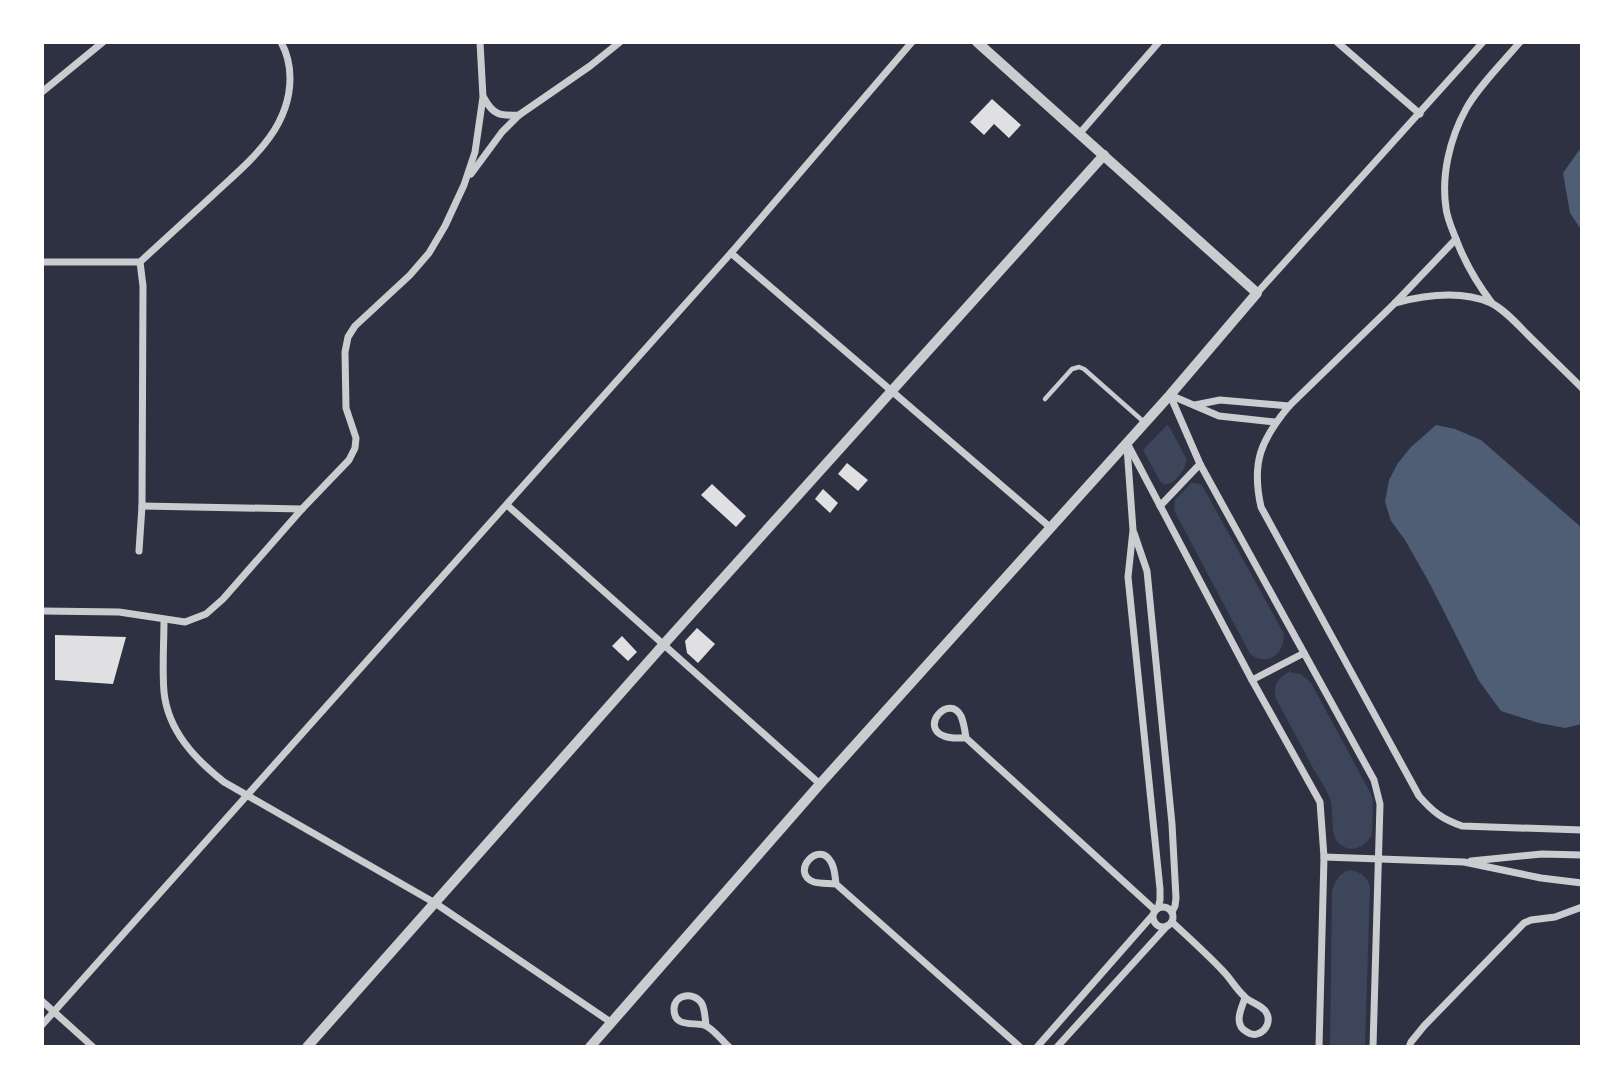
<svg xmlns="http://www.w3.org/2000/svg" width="1624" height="1089" font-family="Karla,sans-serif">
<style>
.green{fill:#3c4559}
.water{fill:#4f5d75}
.building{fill:#e0e0e3}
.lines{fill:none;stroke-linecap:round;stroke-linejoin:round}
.service{stroke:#caccd0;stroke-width:4.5}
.minor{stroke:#caccd0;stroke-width:7}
.tertiary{stroke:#caccd0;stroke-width:10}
</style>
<rect width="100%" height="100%" fill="#2d3142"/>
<g class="green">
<path d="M1167,425L1170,428L1187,460C1184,471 1177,482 1165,485L1160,481L1143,450Z"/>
<path d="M1191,483H1196L1202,485L1284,634C1284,654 1268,667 1250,654L1174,510L1175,500Z"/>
<path d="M1289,672L1301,674L1311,683L1370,792L1373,800L1372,835C1365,848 1348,855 1337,841C1330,832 1334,811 1330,799C1326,788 1318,777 1312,766C1300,743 1288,721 1276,699C1272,686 1278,678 1289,672Z"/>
<path d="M1350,870C1361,872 1366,876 1370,886L1365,1047H1330L1332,891C1335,881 1339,873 1350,870Z"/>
</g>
<g class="water">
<polygon points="1582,146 1582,231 1570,213 1563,173"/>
<polygon points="1436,425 1455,429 1481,440 1582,528 1582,724 1565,728 1539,723 1501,711 1479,681 1430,584 1405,540 1391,521 1385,502 1389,480 1398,463 1411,447"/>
</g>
<g class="building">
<polygon points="992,99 1021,125 1009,138 994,124 984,135 970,122"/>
<polygon points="847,463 868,480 858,491 838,474"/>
<polygon points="712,484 746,516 736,527 701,495"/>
<polygon points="823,489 838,503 830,513 815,499"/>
<polygon points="697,628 715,644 698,663 687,653 685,641"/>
<polygon points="55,635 126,637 113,684 55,680"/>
<polygon points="622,636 637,652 628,661 612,646"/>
</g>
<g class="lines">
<polyline class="service" points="1045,399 1072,369 1079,367 1084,369 1144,422"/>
<g class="minor">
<polyline points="1337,42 1420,114"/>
<path d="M1520,42C1504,61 1477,88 1466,109C1450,138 1441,175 1446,208C1447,218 1452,229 1456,239L1395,303L1289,406C1261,440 1251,462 1261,507L1419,796C1433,812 1442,819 1462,826L1582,830"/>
<polyline points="42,92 103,42"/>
<path d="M484,98C493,115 500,116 519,115L590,66L620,42"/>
<polyline points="1080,133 1159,42"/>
<polyline points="471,174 502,132 519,115"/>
<path d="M1456,239C1465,263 1476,282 1492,303"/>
<polyline points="731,253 1051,528"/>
<path d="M42,262H140C164,240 188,218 212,196C247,163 290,131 290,78C290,66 287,53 281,42"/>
<polyline points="1257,293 1483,42"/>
<path d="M1395,303C1425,295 1461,290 1491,303C1505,310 1517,324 1528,335C1546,353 1564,370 1582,388"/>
<polyline points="1170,395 1200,464 1374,780 1380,804 1373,1047"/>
<polyline points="1170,395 1219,416 1275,422"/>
<polyline points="1195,405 1220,400 1289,406"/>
<polyline points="1127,443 1252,680 1320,802 1324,857 1319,1047"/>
<polyline points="1127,447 1133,530 1128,577 1160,889 1160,900 1158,908"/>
<polyline points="507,505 820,784"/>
<polyline points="142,506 302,509"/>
<polyline points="1160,506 1200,464"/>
<polyline points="1134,533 1147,571 1172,824 1176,898 1175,906 1172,912"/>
<polyline points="139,551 142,506 143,286 140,262"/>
<polyline points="42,611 119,612 185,622 206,614 223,599 302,509 349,460 355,448 356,438 346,408 345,352 348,337 355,326 410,275 429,253 445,226 464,185 475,152 483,97 480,42"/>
<path d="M164,620C164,643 162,668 164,692C168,731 195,759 224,782L435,903L612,1023"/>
<polyline points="1252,680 1304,653"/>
<path d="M966,738C959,738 950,739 944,736C919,727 949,693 961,716C964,723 965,731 966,738L1155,910"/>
<polyline points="1324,857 1464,862 1541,878 1582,883"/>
<polyline points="1471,861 1542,854 1582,855"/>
<path d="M836,884C835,877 835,868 831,862C819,839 789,873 814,882C820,884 829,883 836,884L1020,1047"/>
<circle cx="1163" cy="917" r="10"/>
<path d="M1172,922C1189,938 1207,954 1223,971C1231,979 1236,989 1244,996C1250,1003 1261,1004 1266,1012C1271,1020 1267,1031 1257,1034C1254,1035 1250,1034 1247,1032C1233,1025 1241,1009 1245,998"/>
<polyline points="42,1001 93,1047"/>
<polyline points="42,1025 731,253 912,42"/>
<path d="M706,1025C705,1019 705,1010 702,1004C695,991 674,994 674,1009C674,1028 693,1022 704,1025C713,1028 722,1041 729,1047"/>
<polyline points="1037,1047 1152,916"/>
<polyline points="1057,1047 1167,926"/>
<polyline points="1409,1047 1411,1042 1424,1026 1524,923 1531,920 1555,917 1582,907"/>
</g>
<g class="tertiary">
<polyline points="307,1047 664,644 1104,155"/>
<polyline points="590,1047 820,784 1170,395 1257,293 977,42"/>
</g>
</g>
<rect width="1624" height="1089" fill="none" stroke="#ffffff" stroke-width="88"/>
</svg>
